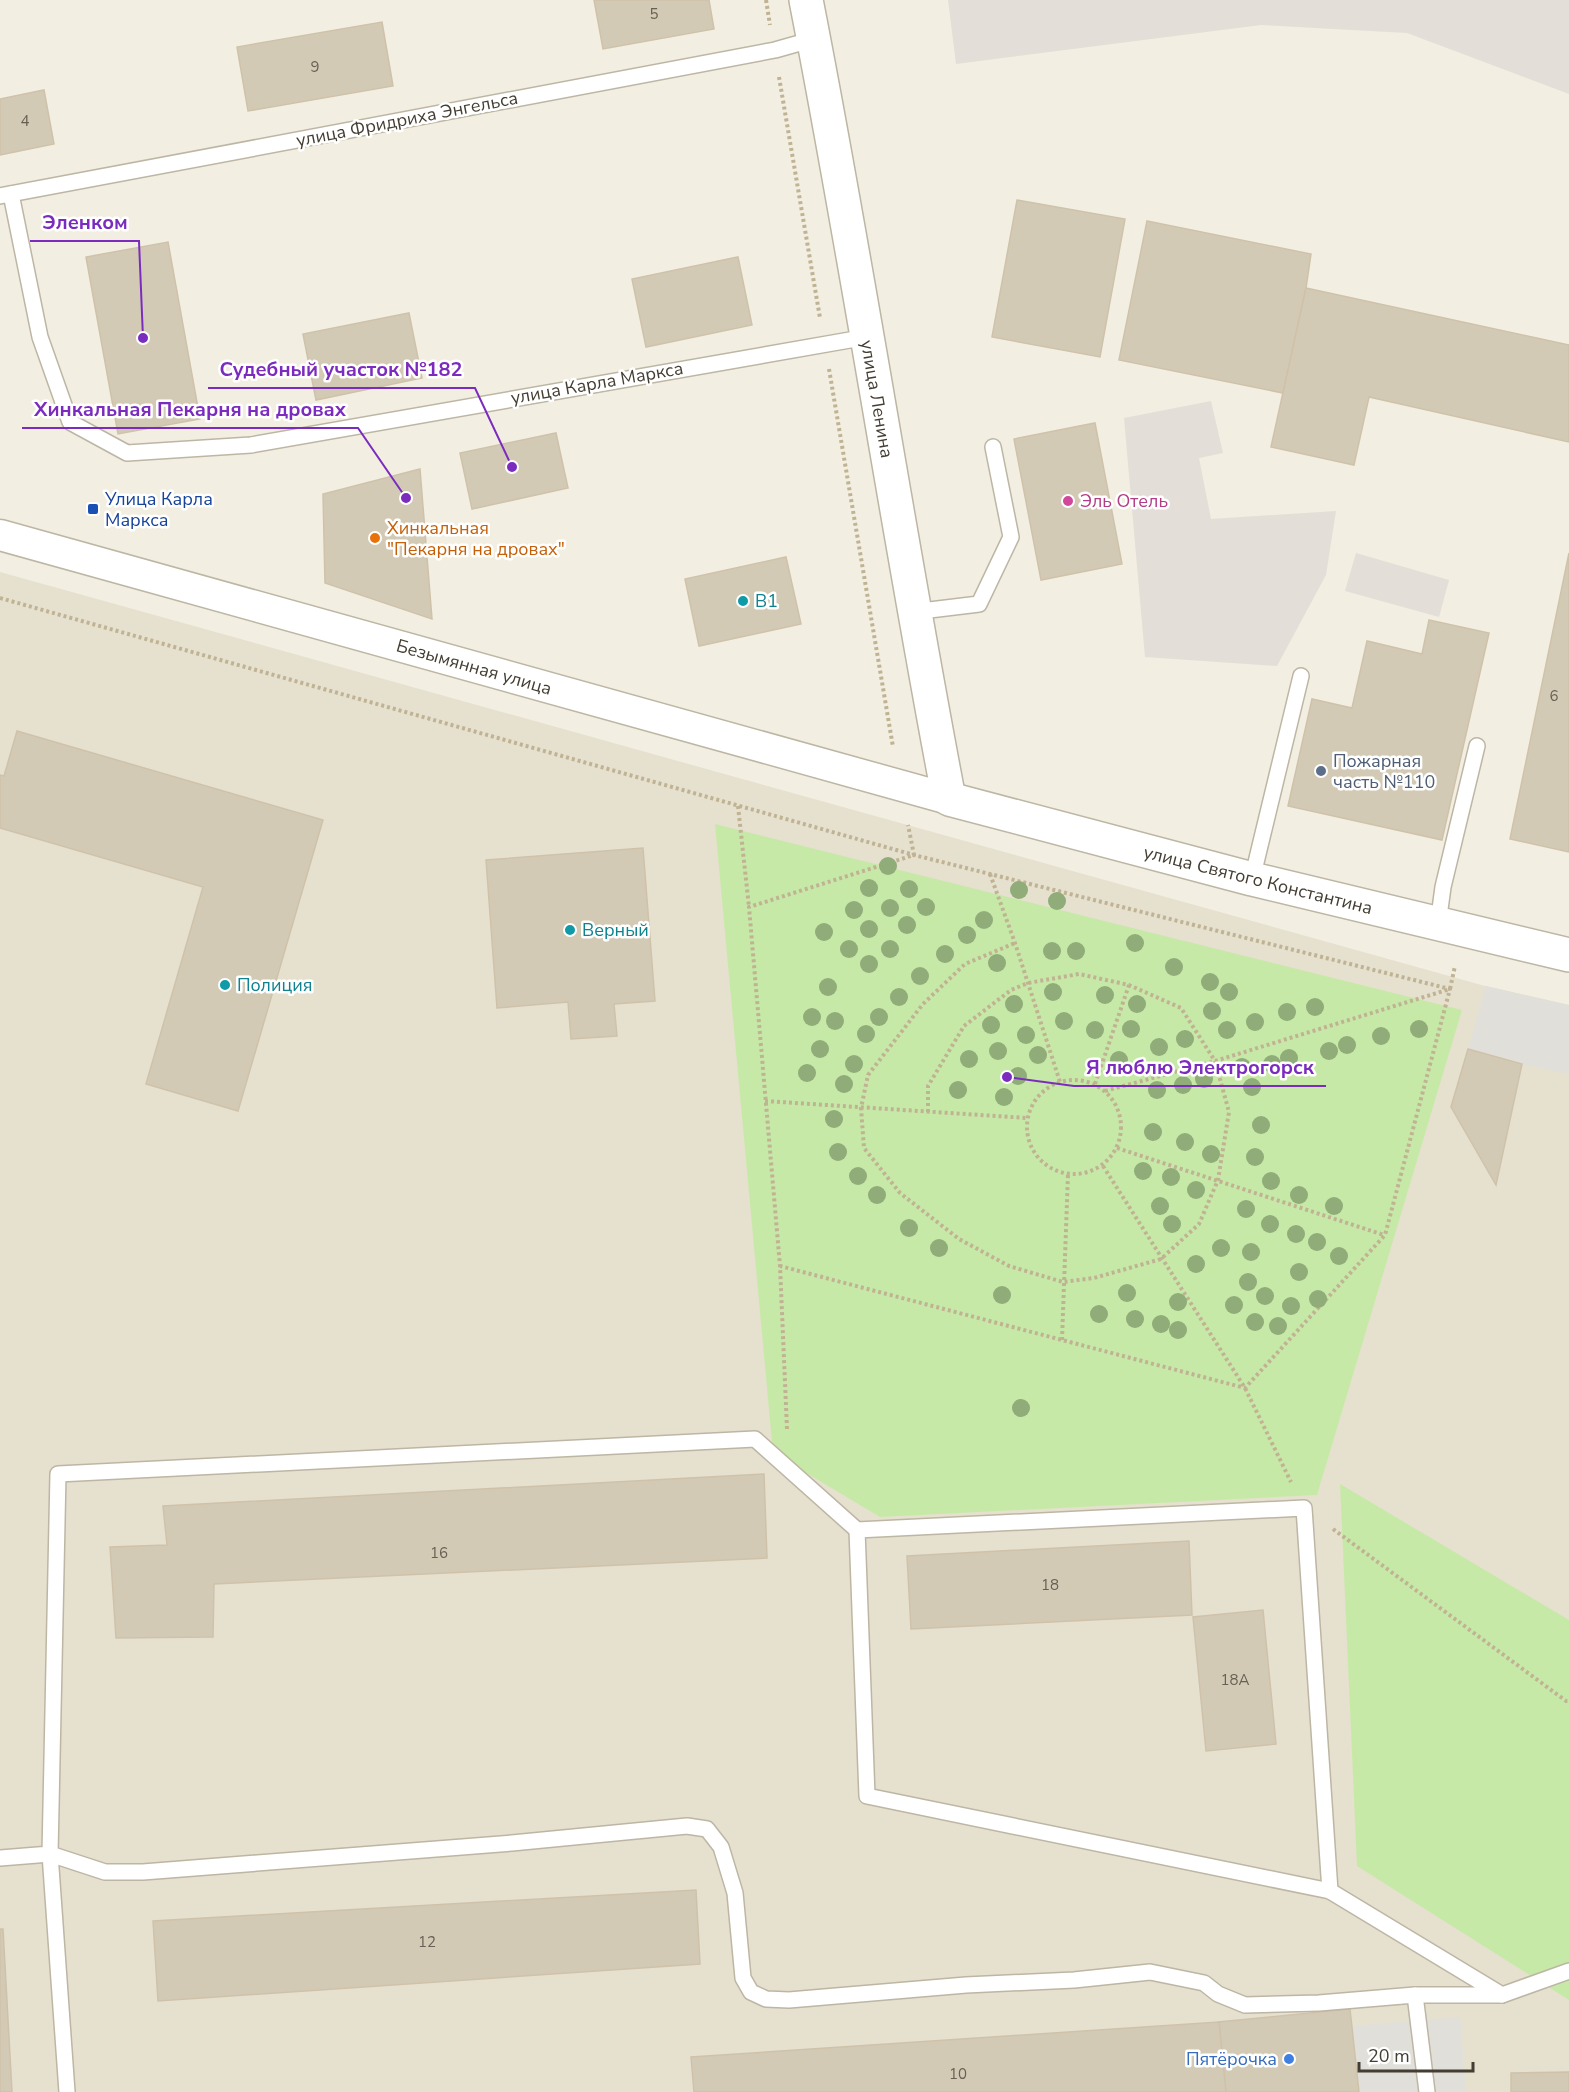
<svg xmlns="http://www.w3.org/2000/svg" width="1569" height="2092" font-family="'Nunito Sans',sans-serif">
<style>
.residential{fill:#e6e0cf}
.industrial{fill:#e3ded7}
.green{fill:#c7e9a7}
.parking{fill:#e1dfda}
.building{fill:#d3cab6;stroke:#cfc2a9;stroke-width:1.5}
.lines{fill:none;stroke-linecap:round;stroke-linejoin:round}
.service-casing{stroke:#bdb6a4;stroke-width:18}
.minor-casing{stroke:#bdb6a4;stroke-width:33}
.tertiary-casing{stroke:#bdb6a4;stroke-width:36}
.path{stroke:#c0b394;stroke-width:4;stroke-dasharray:3 3;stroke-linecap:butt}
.service{stroke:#fff;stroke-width:15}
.minor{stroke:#fff;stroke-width:30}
.tertiary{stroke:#fff;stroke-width:33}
.tree{fill:#8fac79}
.hotel-dot{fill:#d1479c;stroke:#fff;stroke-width:2}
.transit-dot{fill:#1a4fb4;stroke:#fff;stroke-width:2}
.food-dot{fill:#e8710a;stroke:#fff;stroke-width:2}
.culture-dot{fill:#0f9aa8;stroke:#fff;stroke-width:2}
.service-dot{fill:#5c6f8a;stroke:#fff;stroke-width:2}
.shop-dot{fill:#3f7fe0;stroke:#fff;stroke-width:2}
.labels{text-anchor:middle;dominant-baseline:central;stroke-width:5;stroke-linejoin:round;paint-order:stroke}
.number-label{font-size:15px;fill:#676053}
.street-label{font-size:18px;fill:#433d32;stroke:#fff}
.transit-label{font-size:18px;fill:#164399;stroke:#fff;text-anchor:start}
.hotel-label{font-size:18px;fill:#b23c85;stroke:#fff;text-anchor:start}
.food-label{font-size:18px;fill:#c56008;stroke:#fff;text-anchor:start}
.culture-label{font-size:18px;fill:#0d838f;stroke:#fff;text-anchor:start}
.service-label{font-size:18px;fill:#4e5e75;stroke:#fff;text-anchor:start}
.shop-label{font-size:18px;fill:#366cbe;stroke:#fff;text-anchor:end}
.leader{fill:none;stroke:#7b2cbf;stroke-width:2}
.callout-dot{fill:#7b2cbf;stroke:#fff;stroke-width:2}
.callout-label{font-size:20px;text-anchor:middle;font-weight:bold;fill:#7b2cbf;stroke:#fff;stroke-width:5;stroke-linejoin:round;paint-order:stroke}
</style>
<rect width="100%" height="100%" fill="#f2eee1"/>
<polygon class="residential" points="0,572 1485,986 1569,1005 1569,2092 0,2092"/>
<g class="industrial">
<polygon points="948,0 1569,0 1569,94 1407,33 1261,25 956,64"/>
<polygon points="1211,401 1223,453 1199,458 1211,519 1336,511 1326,575 1277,666 1145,657 1124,418"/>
<polygon points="1356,553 1449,580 1439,617 1345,591"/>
</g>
<g class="green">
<polygon points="715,824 1462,1010 1317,1495 880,1517 773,1453"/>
<polygon points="1340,1484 1569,1620 1569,2000 1357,1866"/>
</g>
<g class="parking">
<polygon points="1486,986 1569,1005 1569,1074 1522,1064 1468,1049"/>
<polygon points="1460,2017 1466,2092 1359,2092 1352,2026"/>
</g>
<g class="building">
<polygon points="594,0 709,0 714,29 603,49"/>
<polygon points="382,22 393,86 248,111 237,47"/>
<polygon points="44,90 54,144 0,155 0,99"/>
<polygon points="1017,200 1125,219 1100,357 992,337"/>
<polygon points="1147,221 1311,254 1306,288 1283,393 1119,360"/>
<polygon points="168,242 200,419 118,434 86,257"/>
<polygon points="738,257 752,325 646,347 632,279"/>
<polygon points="1306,288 1569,345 1569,442 1369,397 1354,465 1271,447"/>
<polygon points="409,313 422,378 316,400 303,334"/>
<polygon points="1095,423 1122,564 1041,580 1014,439"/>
<polygon points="556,433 568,488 472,509 460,453"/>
<polygon points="420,469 432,619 325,583 323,494"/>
<polygon points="1569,553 1569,852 1510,839"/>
<polygon points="786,557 801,624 699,646 685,579"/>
<polygon points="1429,620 1489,633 1442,840 1288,806 1312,699 1352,708 1367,641 1422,654"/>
<polygon points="17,731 323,820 238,1111 146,1084 203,887 0,828 0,775 4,776"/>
<polygon points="643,848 655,1001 614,1004 617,1036 571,1039 568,1002 497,1008 486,860"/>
<polygon points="1468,1049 1522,1064 1496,1185 1451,1107"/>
<polygon points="764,1474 767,1558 214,1584 213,1637 116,1638 110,1547 167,1545 163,1506"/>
<polygon points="1189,1541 1192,1615 911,1629 907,1556"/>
<polygon points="1263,1610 1276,1744 1206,1751 1193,1617"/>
<polygon points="696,1890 700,1964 158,2001 153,1921"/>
<polygon points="0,1929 3,1929 12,2092 0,2092"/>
<polygon points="1350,2009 1359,2092 1226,2092 1219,2022"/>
<polygon points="1219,2022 1226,2092 694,2092 691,2057"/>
<polygon points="1569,2072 1569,2092 1511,2092 1511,2073"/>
</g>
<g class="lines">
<g class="service-casing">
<g id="service">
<polyline points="11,194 40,337 70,422 127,453 251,445 867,337"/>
<polyline points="0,196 775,50 814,39"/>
<polyline points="913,612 979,604 1011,537 993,447"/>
<polyline points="1252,879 1301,676"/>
<polyline points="1438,924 1443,887 1477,746"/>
<polyline points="857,1530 867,1796 1330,1891 1502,1995"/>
<polyline points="0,1858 50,1854 58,1474 755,1439 857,1530 1304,1508 1330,1891"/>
<polyline points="1415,1995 1502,1995 1569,1971"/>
<polyline points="67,2092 50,1854 105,1872 143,1872 512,1843 687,1826 707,1829 721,1847 735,1893 743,1978 751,1992 766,1999 789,2000 966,1985 1074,1980 1150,1972 1204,1983 1218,1994 1245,2005 1319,2003 1415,1995 1427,2092"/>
</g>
</g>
<g class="minor-casing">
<polyline id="minor" points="0,535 949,799"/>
</g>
<g class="tertiary-casing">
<path id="tertiary" d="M806,0C858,265 898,533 949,799L1252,879L1569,955"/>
</g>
<g class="path">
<polyline points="766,0 770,25"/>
<polyline points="779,77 820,318"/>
<polyline points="829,369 893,747"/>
<polyline points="0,598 914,855 1450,989 1385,1235 1245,1388 780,1266"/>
<polyline points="738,806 749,907"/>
<polyline points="990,874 1015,943 1060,1082"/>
<circle cx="1074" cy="1127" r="47"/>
<polyline points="1095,1084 1129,985"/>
<polyline points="1105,1091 1215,1061 1450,989 1455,966"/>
<polyline points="765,1101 1027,1118"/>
<polyline points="928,1112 928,1086 964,1026 1011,990 1028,983 1079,974 1129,985 1181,1008 1215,1061 1229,1112 1218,1180 1199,1224 1161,1259 1094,1278 1063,1282 1009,1266 959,1239 900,1193 864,1148 861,1108 868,1075 923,1004 965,964 1015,943"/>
<polyline points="1117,1148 1384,1235"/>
<polyline points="1103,1166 1245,1388 1291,1482"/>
<polyline points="1062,1340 1068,1174"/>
<polyline points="787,1429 780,1266 749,907 914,855 908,825"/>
<polyline points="1333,1529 1566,1701 1569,1701"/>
</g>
<use href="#service" class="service"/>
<use href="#minor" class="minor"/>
<use href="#tertiary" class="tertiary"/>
</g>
<g class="tree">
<circle cx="888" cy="866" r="9"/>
<circle cx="869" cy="888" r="9"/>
<circle cx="909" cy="889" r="9"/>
<circle cx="1019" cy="890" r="9"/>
<circle cx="1057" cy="901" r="9"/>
<circle cx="926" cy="907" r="9"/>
<circle cx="890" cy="908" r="9"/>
<circle cx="854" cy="910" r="9"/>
<circle cx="984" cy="920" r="9"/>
<circle cx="907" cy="925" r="9"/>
<circle cx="869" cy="929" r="9"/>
<circle cx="824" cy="932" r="9"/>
<circle cx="967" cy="935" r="9"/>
<circle cx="1135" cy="943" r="9"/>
<circle cx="849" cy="949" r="9"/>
<circle cx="890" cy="949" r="9"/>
<circle cx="1052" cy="951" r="9"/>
<circle cx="1076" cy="951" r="9"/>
<circle cx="945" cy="954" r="9"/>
<circle cx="997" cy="963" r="9"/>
<circle cx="869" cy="964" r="9"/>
<circle cx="1174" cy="967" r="9"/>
<circle cx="920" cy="976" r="9"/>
<circle cx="1210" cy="982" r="9"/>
<circle cx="828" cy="987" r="9"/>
<circle cx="1053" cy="992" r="9"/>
<circle cx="1229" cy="992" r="9"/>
<circle cx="1105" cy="995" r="9"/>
<circle cx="899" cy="997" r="9"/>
<circle cx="1014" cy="1004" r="9"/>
<circle cx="1137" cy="1004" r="9"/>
<circle cx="1315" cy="1007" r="9"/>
<circle cx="1212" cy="1011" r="9"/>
<circle cx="1287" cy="1012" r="9"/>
<circle cx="812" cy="1017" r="9"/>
<circle cx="879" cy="1017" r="9"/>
<circle cx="835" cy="1021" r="9"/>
<circle cx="1064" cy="1021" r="9"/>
<circle cx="1255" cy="1022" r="9"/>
<circle cx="991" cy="1025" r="9"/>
<circle cx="1131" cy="1029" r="9"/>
<circle cx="1419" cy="1029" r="9"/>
<circle cx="1095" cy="1030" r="9"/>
<circle cx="1227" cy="1030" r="9"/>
<circle cx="866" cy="1034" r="9"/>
<circle cx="1026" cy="1035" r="9"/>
<circle cx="1381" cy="1036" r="9"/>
<circle cx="1185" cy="1039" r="9"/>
<circle cx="1347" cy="1045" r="9"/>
<circle cx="1159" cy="1047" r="9"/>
<circle cx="820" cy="1049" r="9"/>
<circle cx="998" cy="1051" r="9"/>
<circle cx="1329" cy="1051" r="9"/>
<circle cx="1038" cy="1055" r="9"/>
<circle cx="1289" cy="1058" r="9"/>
<circle cx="969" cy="1059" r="9"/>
<circle cx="1119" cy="1060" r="9"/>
<circle cx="854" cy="1064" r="9"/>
<circle cx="1272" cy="1064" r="9"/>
<circle cx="1242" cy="1067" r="9"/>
<circle cx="807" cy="1073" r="9"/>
<circle cx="1018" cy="1076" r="9"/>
<circle cx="1204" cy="1079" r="9"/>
<circle cx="844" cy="1084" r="9"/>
<circle cx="1183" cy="1085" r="9"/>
<circle cx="1252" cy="1087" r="9"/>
<circle cx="958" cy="1090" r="9"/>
<circle cx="1157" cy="1090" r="9"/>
<circle cx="1004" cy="1097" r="9"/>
<circle cx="834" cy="1119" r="9"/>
<circle cx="1261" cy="1125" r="9"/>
<circle cx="1153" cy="1132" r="9"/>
<circle cx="1185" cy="1142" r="9"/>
<circle cx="838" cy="1152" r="9"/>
<circle cx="1211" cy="1154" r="9"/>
<circle cx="1255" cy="1157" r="9"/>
<circle cx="1143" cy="1171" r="9"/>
<circle cx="858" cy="1176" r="9"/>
<circle cx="1171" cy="1177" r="9"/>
<circle cx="1271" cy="1181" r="9"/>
<circle cx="1196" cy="1190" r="9"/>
<circle cx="877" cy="1195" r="9"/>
<circle cx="1299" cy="1195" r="9"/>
<circle cx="1160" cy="1206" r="9"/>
<circle cx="1334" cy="1206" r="9"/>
<circle cx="1246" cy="1209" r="9"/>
<circle cx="1172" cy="1224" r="9"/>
<circle cx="1270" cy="1224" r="9"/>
<circle cx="909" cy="1228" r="9"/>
<circle cx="1296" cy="1234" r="9"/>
<circle cx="1317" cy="1242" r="9"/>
<circle cx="939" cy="1248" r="9"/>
<circle cx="1221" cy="1248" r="9"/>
<circle cx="1251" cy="1252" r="9"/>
<circle cx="1339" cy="1256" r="9"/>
<circle cx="1196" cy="1264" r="9"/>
<circle cx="1299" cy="1272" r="9"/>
<circle cx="1248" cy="1282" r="9"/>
<circle cx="1127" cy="1293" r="9"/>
<circle cx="1002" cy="1295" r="9"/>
<circle cx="1265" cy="1296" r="9"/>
<circle cx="1318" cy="1299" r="9"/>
<circle cx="1178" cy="1302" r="9"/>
<circle cx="1234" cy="1305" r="9"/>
<circle cx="1291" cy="1306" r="9"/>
<circle cx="1099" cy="1314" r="9"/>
<circle cx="1135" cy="1319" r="9"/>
<circle cx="1255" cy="1322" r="9"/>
<circle cx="1161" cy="1324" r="9"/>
<circle cx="1278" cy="1326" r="9"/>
<circle cx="1178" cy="1330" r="9"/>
<circle cx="1021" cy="1408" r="9"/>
</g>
<circle class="hotel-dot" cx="1068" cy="501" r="6"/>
<rect class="transit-dot" x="87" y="503" width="12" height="12" rx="3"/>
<circle class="food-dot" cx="375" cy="538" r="6"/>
<g class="culture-dot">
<circle cx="743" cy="601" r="6"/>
<circle cx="570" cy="930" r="6"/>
<circle cx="225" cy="985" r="6"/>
</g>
<circle class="service-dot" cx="1321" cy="771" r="6"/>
<circle class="shop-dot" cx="1289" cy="2059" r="6"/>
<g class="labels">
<g class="number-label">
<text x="654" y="14">5</text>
<text x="315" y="67">9</text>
<text x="25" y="121">4</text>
<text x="1554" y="696">6</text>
<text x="439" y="1553">16</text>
<text x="1050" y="1585">18</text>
<text x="1235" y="1680">18А</text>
<text x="427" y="1942">12</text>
<text x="958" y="2074">10</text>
</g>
<g class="street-label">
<text transform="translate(407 119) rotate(-11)">улица Фридриха Энгельса</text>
<text transform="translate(597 383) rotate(-10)">улица Карла Маркса</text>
<text transform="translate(877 399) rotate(80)">улица Ленина</text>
<text transform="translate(474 667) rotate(16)">Безымянная улица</text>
<text transform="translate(1258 880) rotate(14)">улица Святого Константина</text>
</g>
<g class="transit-label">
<text x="105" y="499">Улица Карла<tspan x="105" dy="21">Маркса</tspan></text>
</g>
<g class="hotel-label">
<text x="1080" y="501">Эль Отель</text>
</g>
<g class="food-label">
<text x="387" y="528">Хинкальная<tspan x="387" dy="21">"Пекарня на дровах"</tspan></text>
</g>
<g class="culture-label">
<text x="755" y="601">B1</text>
<text x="582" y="930">Верный</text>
<text x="237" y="985">Полиция</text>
</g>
<g class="service-label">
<text x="1333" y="761">Пожарная<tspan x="1333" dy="21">часть №110</tspan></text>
</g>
<g class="shop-label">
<text x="1277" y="2059">Пятёрочка</text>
</g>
</g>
<path class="leader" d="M143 338L139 241H30M512 467L475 388H208M406 498L358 428H22M1007 1077L1074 1086H1326"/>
<g class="callout-dot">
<circle cx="143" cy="338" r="6"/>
<circle cx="512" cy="467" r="6"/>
<circle cx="406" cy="498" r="6"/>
<circle cx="1007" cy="1077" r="6"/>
</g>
<g class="callout-label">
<text x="85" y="229">Эленком</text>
<text x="341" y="376">Судебный участок №182</text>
<text x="190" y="416">Хинкальная Пекарня на дровах</text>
<text x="1200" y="1074">Я люблю Электрогорск</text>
</g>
<path d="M1359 2062v9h114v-9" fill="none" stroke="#433d32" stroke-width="3"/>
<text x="1368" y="2062" font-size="18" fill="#433d32" stroke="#ffffff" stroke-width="4.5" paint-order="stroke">20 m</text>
</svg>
